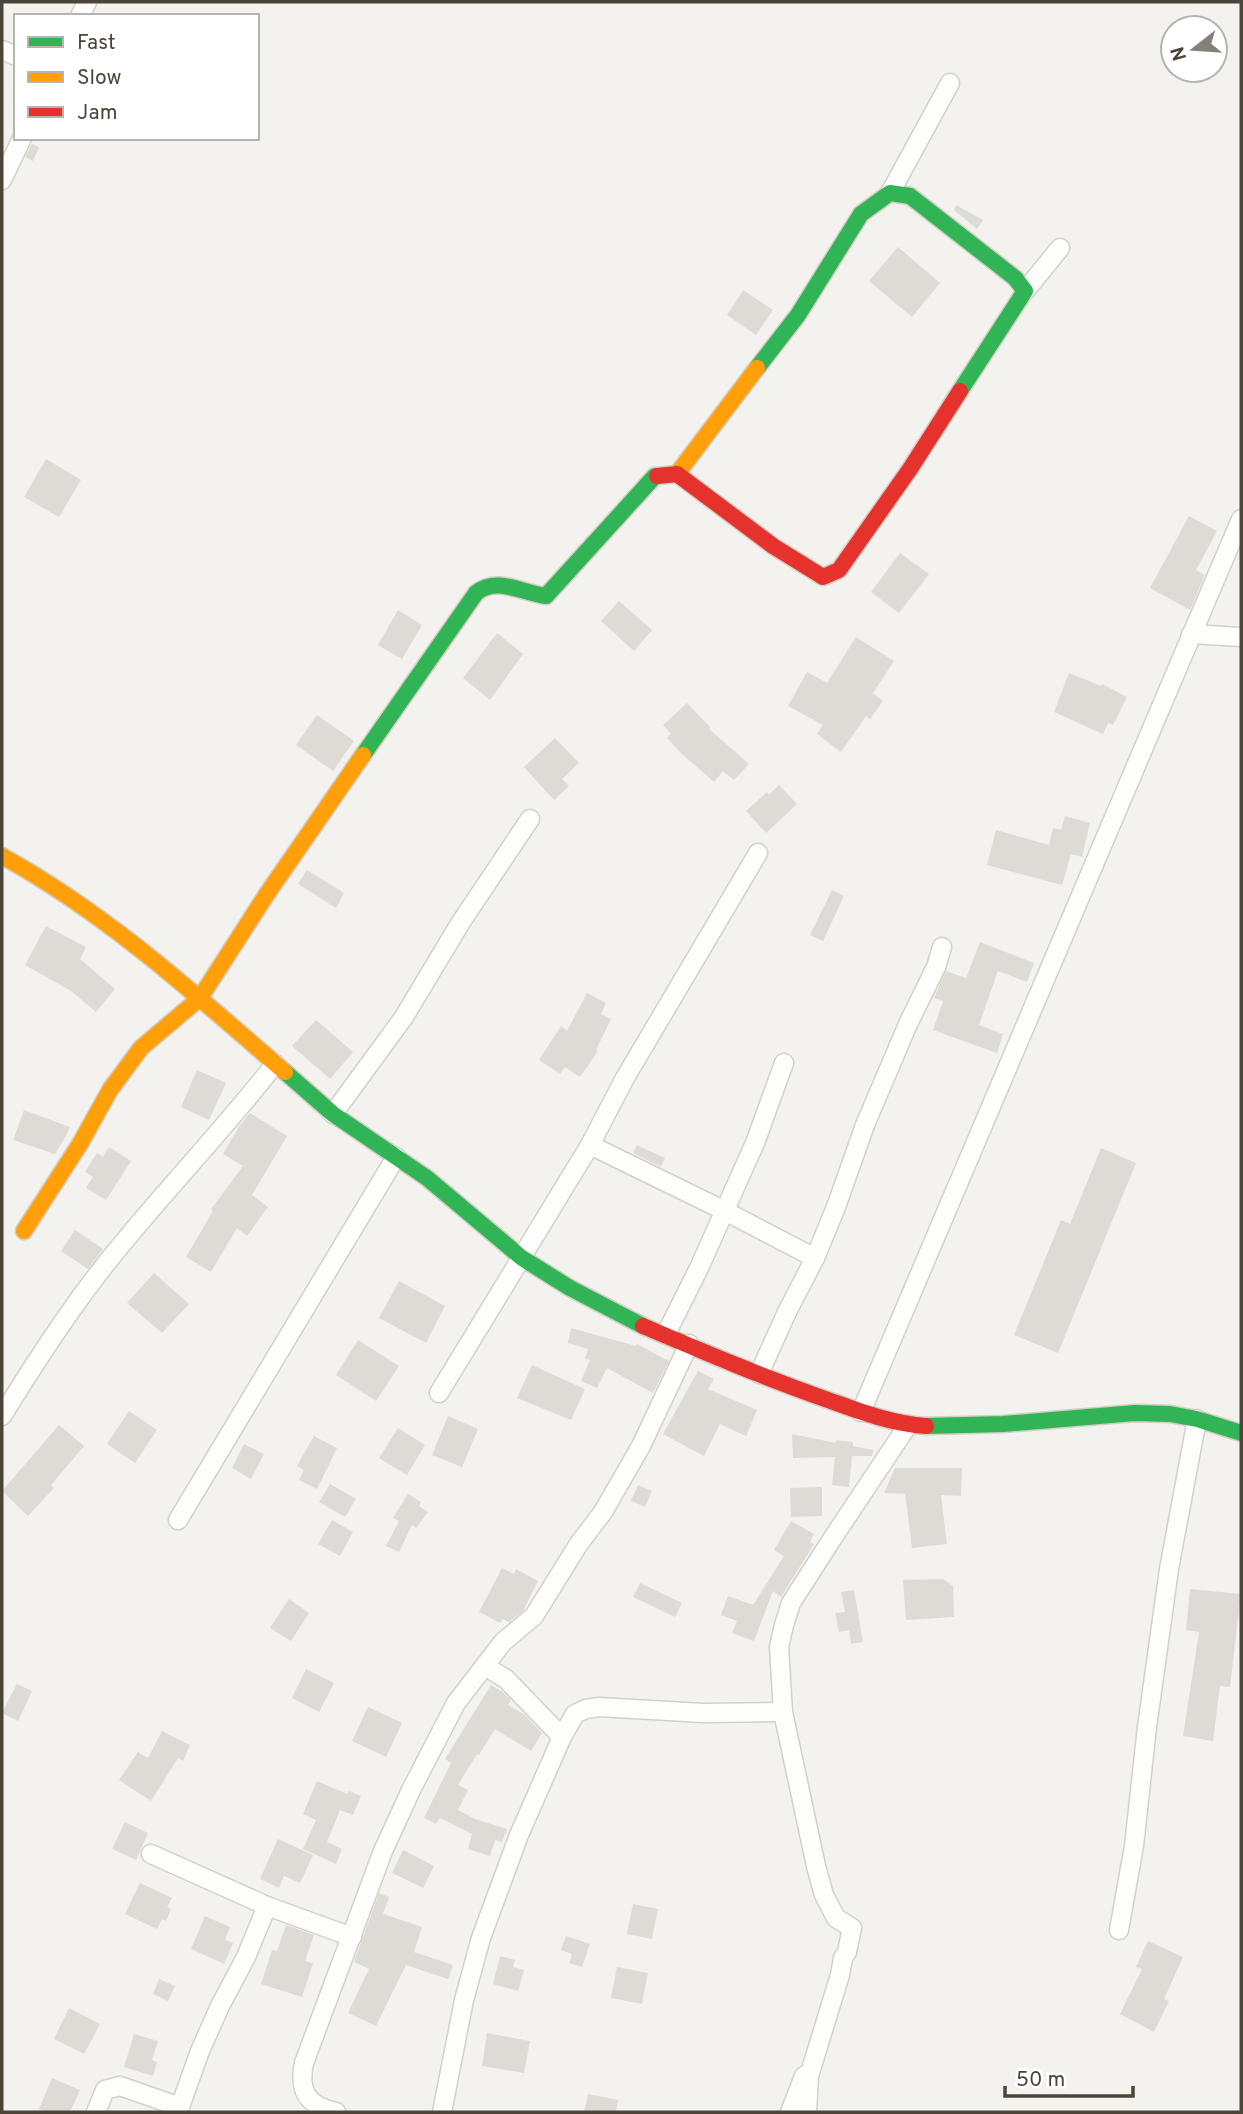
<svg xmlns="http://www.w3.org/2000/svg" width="1243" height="2114" font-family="Overpass,sans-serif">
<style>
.building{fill:#dedbd6}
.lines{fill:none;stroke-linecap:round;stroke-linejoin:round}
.street-casing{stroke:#d2d0cb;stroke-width:21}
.fast-casing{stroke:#d3cfc5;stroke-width:19}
.slow-casing{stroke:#d3cfc5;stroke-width:19}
.jam-casing{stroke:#d3cfc5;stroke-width:19}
.street{stroke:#fdfdfc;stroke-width:18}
.fast{stroke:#30b455;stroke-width:16}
.slow{stroke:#ff9f0a;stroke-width:16}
.jam{stroke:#e5322d;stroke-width:16}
</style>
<rect width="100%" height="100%" fill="#f4f2ee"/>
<g class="building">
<polygon points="32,144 39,147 33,161 25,157"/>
<polygon points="956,205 983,220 977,229 954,210"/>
<polygon points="898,247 940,283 912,317 869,281"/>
<polygon points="743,290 773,310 756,335 727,315"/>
<polygon points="46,459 81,480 59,517 24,497"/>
<polygon points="1189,516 1217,531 1196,570 1205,575 1190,610 1150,588"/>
<polygon points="900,553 929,574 899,613 871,592"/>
<polygon points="619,601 652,630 634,651 601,621"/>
<polygon points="398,610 422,625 402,659 378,645"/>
<polygon points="497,633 523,654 490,700 463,678"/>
<polygon points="856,637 894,661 873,693 883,701 870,719 866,716 841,752 817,734 823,725 788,706 807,672 827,683"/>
<polygon points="1069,673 1101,686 1102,684 1127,697 1113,725 1108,723 1103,734 1054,712"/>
<polygon points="687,703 710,727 709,729 749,764 734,780 723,771 714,782 682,754 667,738 671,734 663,725"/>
<polygon points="317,715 354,741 333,771 296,745"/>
<polygon points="555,738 579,763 562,779 569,786 554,800 524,767"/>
<polygon points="779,785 797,804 766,833 746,811 767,792 769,795"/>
<polygon points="1065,816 1090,823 1082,857 1071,854 1062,885 987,865 996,830 1049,845 1053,828 1061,830"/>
<polygon points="307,870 344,893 336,908 298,884"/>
<polygon points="832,890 844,896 823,941 810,935"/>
<polygon points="46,926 86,947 80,959 115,989 96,1012 71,991 25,965"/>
<polygon points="980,942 1034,963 1027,982 998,971 979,1025 1003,1034 997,1053 933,1030 943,1001 934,998 946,971 966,978"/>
<polygon points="587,993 606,1003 601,1014 611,1019 596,1050 598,1051 580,1077 565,1067 560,1074 539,1060 561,1026 567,1031"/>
<polygon points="316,1020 353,1052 330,1079 292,1046"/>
<polygon points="197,1070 226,1083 209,1120 181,1107"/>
<polygon points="24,1110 70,1127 66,1136 55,1154 13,1140"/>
<polygon points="250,1113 287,1136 252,1195 268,1207 247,1236 237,1228 211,1272 186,1257 213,1211 211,1209 243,1166 223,1154 240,1125"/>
<polygon points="637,1145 665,1158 661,1167 633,1153"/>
<polygon points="109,1147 131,1161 106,1200 86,1188 93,1177 85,1172 97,1153 103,1157"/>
<polygon points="1101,1148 1136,1163 1058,1353 1014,1335 1061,1220 1070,1224"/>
<polygon points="75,1230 103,1249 88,1269 61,1251"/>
<polygon points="154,1273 189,1304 162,1333 127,1303"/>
<polygon points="399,1281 445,1306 426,1343 379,1318"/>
<polygon points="571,1328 636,1346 637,1344 669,1361 653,1393 607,1368 597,1388 581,1381 590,1360 585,1359 588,1349 568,1343"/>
<polygon points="358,1340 399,1366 376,1401 336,1375"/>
<polygon points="532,1365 585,1389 571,1420 517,1398"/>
<polygon points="698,1371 714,1379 708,1389 757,1410 746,1436 720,1424 704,1456 663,1434"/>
<polygon points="129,1411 157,1430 135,1463 107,1444"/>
<polygon points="448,1416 478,1429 462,1467 432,1455"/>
<polygon points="59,1425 84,1446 51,1485 54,1488 28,1516 2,1491"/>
<polygon points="398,1428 425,1445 407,1475 379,1458"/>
<polygon points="792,1434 836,1443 836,1440 853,1442 853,1446 873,1450 872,1456 852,1456 849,1487 832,1485 835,1457 793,1458"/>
<polygon points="314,1436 337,1448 317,1489 299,1480 304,1470 297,1466"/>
<polygon points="244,1444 264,1454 251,1479 232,1468"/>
<polygon points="895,1468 962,1468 961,1496 941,1495 947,1544 912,1548 905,1494 884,1493"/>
<polygon points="330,1484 356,1499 345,1517 319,1502"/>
<polygon points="638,1485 652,1491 645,1507 631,1501"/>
<polygon points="822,1487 822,1516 791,1517 790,1488"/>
<polygon points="408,1494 421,1502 419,1506 428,1512 416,1528 412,1525 399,1552 386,1546 399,1521 393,1518"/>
<polygon points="332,1520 353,1532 340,1556 318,1544"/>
<polygon points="791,1521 814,1534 810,1542 814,1544 781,1597 773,1591 754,1641 732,1633 737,1621 721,1615 728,1596 753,1605 784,1556 774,1550"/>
<polygon points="502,1568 514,1574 516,1569 538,1581 523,1611 509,1622 503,1619 500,1623 479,1612"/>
<polygon points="943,1579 953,1586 954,1617 906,1620 903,1580"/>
<polygon points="640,1583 682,1603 675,1617 633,1597"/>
<polygon points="1190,1589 1241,1594 1230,1687 1220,1686 1213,1741 1183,1736 1199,1632 1186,1630"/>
<polygon points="854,1590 863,1642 851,1644 849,1630 839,1632 835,1613 845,1612 841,1592"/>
<polygon points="289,1599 309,1613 291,1641 270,1628"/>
<polygon points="306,1669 334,1683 319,1712 292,1698"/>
<polygon points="17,1684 32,1691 18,1721 2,1713"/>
<polygon points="491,1685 503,1692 511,1700 508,1705 525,1715 542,1733 531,1751 495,1729 479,1755 477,1754 458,1785 468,1790 458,1810 475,1819 507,1829 502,1842 495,1840 490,1856 468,1849 472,1834 440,1818 436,1824 424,1818 451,1763 445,1759"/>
<polygon points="368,1707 402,1723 386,1757 352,1741"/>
<polygon points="162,1731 190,1745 183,1761 178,1758 151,1801 119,1780 138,1752 148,1758"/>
<polygon points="317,1781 347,1794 349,1791 361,1796 353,1815 340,1810 327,1842 342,1849 336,1864 303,1849 316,1820 303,1814"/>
<polygon points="125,1822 148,1833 136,1860 112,1849"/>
<polygon points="278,1839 313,1855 300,1883 284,1876 279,1888 260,1879"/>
<polygon points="403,1850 434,1866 423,1888 392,1873"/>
<polygon points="140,1883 172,1898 167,1907 171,1909 166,1921 162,1919 157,1929 125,1914"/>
<polygon points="379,1893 389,1897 383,1914 422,1927 414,1952 453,1965 448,1979 406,1965 376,2026 348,2013 369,1969 354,1962"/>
<polygon points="633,1904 658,1909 652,1939 627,1934"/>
<polygon points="205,1916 230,1927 225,1940 233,1943 224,1964 191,1949"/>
<polygon points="286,1925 314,1935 305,1961 313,1963 302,1997 261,1984 272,1950 277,1951"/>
<polygon points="566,1936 590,1944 582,1967 569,1963 572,1954 561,1950"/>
<polygon points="1148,1941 1183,1957 1164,1999 1169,2001 1154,2032 1120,2014 1142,1969 1136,1967"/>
<polygon points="500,1956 515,1960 513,1967 524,1970 518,1991 493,1984"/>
<polygon points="617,1967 648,1973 642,2004 611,1998"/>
<polygon points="159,1979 175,1986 168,2001 153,1994"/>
<polygon points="69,2008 100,2024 84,2054 54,2039"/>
<polygon points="487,2033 530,2041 524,2073 482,2066"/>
<polygon points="134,2034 158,2041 152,2060 157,2062 153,2076 124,2067"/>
<polygon points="52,2078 80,2090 70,2112 47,2112 39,2109"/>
<polygon points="588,2094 618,2100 616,2112 584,2112"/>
</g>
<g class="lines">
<g class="street-casing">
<g id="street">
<polyline points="80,16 87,2"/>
<polyline points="2,50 16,56"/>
<polyline points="2,180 22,138"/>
<polyline points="890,193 950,83"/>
<polyline points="1025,291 1060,248"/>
<polyline points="1191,634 1241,637"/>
<polyline points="333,1114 404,1017 461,922 530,819"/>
<polyline points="590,1145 723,1210 815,1258"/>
<polyline points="666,1334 699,1268 755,1143 784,1063"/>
<polyline points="759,1374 787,1312 815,1258 836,1207 865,1125 908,1024 936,967 942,947"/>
<polyline points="439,1393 590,1145 625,1078 758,853"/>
<polyline points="861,1412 1241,519"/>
<path d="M2,1416C40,1355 80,1293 127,1238C176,1179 228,1124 275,1064"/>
<polyline points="178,1520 396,1157"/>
<polyline points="485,1666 506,1679 562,1737"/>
<polyline points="151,1854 267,1906 352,1937"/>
<polyline points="1119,1930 1134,1846 1147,1727 1169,1569 1197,1419"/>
<polyline points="96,2112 105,2090 120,2086 180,2107 200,2051 220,2006 246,1957 267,1906"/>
<path d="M336,2112C308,2106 298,2092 304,2063L383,1851L411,1790L456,1703L503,1642L534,1616L578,1545L603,1512L641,1446L689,1344"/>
<polyline points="442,2112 464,2000 481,1938 519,1835 562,1737 575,1714 586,1709 599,1707 703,1713 783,1712"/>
<polyline points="790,2112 804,2076"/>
<polyline points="807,2112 809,2076 840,1975 843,1958 847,1952 852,1928 836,1918 824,1895 816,1866 783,1712 779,1647 784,1625 791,1603 834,1536 908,1425"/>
</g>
</g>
<g class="fast-casing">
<g id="fast">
<polyline points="757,368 798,315 861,214 890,193 910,196 1015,278 1025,291 960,391"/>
<path d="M363,755L476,593C497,576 522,593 546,596L655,476H657"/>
<polyline points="285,1072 333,1114 427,1178 522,1258 570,1288 643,1326"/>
<polyline points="926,1426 1003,1424 1135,1413 1170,1414 1197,1419 1241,1433"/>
</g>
</g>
<g class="slow-casing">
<g id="slow">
<polyline points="677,474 757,368"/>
<path d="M2,856C107,914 195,994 285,1072"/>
<polyline points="24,1231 80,1144 110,1090 141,1048 200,998 267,894 363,755"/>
</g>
</g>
<g class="jam-casing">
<g id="jam">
<polyline points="657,476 677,474 773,546 823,577 839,570 910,469 960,391"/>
<path d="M643,1326C704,1352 765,1378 828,1400C859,1411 892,1424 926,1426"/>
</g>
</g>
<use href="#street" class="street"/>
<use href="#fast" class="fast"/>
<use href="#slow" class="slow"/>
<use href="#jam" class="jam"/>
</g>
<rect width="1243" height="2114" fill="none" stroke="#4b4439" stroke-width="7"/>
<rect x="14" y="14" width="245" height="126" fill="#ffffff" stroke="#b7b4b0" stroke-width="2"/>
<rect x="28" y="37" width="35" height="10" fill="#30b455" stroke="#b7b4b0" stroke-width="2"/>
<text x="77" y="49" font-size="21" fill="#4b4439">Fast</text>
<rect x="28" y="72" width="35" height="10" fill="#ff9f0a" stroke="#b7b4b0" stroke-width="2"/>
<text x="77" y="84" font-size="21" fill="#4b4439">Slow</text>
<rect x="28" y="107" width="35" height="10" fill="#e5322d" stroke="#b7b4b0" stroke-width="2"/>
<text x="77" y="119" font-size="21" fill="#4b4439">Jam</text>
<g transform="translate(1194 49) rotate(253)"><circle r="33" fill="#ffffff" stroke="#b7b4b0" stroke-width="2"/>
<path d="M0-5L12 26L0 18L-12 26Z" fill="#868178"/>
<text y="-10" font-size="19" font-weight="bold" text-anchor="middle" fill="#4b4439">N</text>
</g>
<path d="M1005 2086v10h128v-10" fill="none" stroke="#4b4439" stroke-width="3.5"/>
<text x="1016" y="2086" font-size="21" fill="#4b4439" stroke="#ffffff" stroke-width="5" paint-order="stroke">50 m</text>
</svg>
